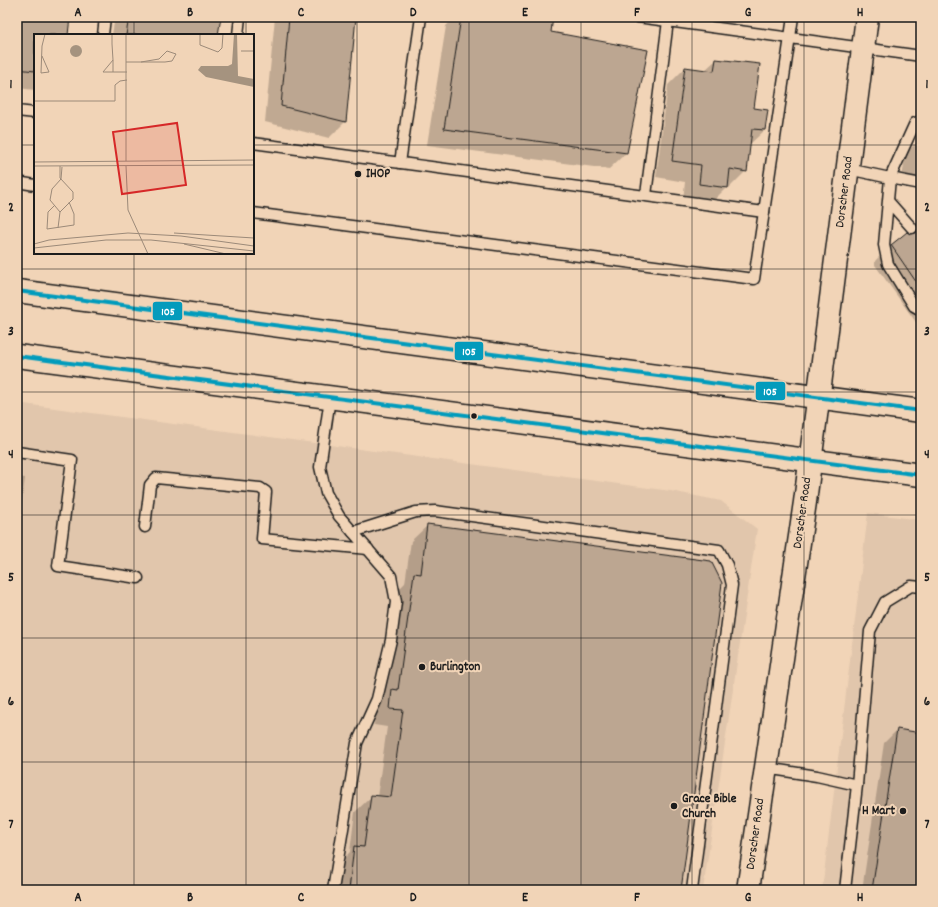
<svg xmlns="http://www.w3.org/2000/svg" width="938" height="907" font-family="Dekko,sans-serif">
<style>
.built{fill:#e1c6ac}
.shadow{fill:#0003}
.building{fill:#bca691;stroke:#1c1c1c}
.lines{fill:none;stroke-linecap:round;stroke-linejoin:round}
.lane-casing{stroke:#1c1c1c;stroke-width:13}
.secondary-casing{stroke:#1c1c1c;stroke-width:25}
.highway-casing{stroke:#1c1c1c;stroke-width:25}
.lane{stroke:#f1d4b7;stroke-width:10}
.secondary{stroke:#f1d4b7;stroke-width:22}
.highway{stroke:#f1d4b7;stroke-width:22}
.bus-1-casing{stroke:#f1d4b7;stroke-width:7}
.bus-1{stroke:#039bbc;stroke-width:4}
.grid{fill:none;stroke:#1c1c1c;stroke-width:1;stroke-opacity:0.55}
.poi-dot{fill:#1c1c1c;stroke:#f1d4b7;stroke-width:1.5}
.labels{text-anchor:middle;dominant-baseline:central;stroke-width:4;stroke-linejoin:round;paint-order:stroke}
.poi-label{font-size:13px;font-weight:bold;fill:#1c1c1c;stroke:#f1d4b7;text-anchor:start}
.street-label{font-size:13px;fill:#1c1c1c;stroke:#f1d4b7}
.inset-road{fill:none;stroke:#9c8a79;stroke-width:1}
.view{fill:#d62828;fill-opacity:0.15;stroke:#d62828;stroke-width:2}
.inset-edge{fill:none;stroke:#1c1c1c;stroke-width:2}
.line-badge{stroke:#f1d4b7;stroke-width:1.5}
.badge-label{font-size:11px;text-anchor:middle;font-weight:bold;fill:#fff}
.neatline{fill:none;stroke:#1c1c1c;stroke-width:1.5}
.grid-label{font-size:13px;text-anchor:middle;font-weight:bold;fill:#1c1c1c}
</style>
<rect width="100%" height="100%" fill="#f1d4b7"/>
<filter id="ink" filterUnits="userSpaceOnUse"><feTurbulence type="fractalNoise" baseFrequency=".025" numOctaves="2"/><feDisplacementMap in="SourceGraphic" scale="8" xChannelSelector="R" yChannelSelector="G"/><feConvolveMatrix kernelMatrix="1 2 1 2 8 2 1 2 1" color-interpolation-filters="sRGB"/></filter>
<g filter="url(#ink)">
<g class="built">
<polygon points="17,403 671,491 721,501 757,529 703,890 17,890"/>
<polygon points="868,513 921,520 921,890 822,890"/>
</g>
<g class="shadow">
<polygon points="17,17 69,17 67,35 35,35 35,90 17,88"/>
<polygon points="115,17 220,17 217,35 112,35"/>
<polygon points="275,17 355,17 345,122 329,138 265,122"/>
<polygon points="455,17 552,17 550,33 626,153 609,169 427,145 446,26"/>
<polygon points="716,60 758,65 753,109 767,111 765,130 749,145 746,171 729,188 727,187 710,204 683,200 685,182 656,177 668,85 685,68 705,70"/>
<polygon points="921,138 921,186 901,183 906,153"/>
<polygon points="921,223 921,322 918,325 875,265 875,261 891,244 907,233 909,234"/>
<polygon points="17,477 25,478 17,538"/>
<polygon points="428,525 680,890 335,890 338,864 350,852 355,812 372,796 377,797 387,727 374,725 376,707 383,700 397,591 405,583 411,541"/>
<polygon points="897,730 921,734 921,890 862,890 884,743"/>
</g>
<g class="building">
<polygon points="17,17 70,17 68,35 35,35 35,71 17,69"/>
<polygon points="129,17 221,17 218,35 126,35"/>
<polygon points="289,17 356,17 346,122 281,106"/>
<polygon points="461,17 553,17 551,32 648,50 627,153 444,129"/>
<polygon points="716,59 760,64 754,108 768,110 765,130 752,129 747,172 730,169 728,188 699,184 701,165 672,161 685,67 714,71"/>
<polygon points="921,221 921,289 891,245 907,232 910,234 916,233 918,230 917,224"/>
<polygon points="427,524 711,561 722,583 681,890 349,890 354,846 364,847 371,795 391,797 403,710 390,709 392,689 398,690 414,573 421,574"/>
<polygon points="897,729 921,733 921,890 872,890"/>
</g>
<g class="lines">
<g class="lane-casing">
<g id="lane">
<polyline points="638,17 921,56"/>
<polyline points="103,35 105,17"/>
<polyline points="238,35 240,17"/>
<polyline points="17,111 35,113"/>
<polyline points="921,121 915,123 890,178 921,184"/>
<polyline points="253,143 764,212"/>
<polyline points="400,163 421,17"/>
<polyline points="848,169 890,178 884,245 888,264 914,306 921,310"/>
<polyline points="17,182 35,185"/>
<polyline points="646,195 668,21 664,17"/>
<polyline points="889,202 912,228"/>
<polyline points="253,213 754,279 793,17"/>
<polyline points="330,398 320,467 326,493 339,516 391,576 396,602 391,640 377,699 357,743 333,890"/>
<polyline points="17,452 72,460 58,566 138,578"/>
<polyline points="145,527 150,485 156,478 260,488 266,492 262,539 368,549"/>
<polyline points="353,532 416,512 435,511 719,550 727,565 732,585 692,890"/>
<polyline points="766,768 817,776 857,785"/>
<polyline points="845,890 857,785 870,631 885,602 911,586 921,587"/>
</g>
</g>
<g class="secondary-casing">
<polyline id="secondary" points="748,890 805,502 867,17"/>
</g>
<g class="highway-casing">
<g id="highway">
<polyline points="17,291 921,411"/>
<polyline points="17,356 921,475"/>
</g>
</g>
<use href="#lane" class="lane"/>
<use href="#secondary" class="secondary"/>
<use href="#highway" class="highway"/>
<g class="bus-1-casing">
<g id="bus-1">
<polyline points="17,291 921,411"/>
<polyline points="17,356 921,475"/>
</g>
</g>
<use href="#bus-1" class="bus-1"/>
</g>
</g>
<path class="grid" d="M134,17V35M246,17V35M357,17V890M469,17V890M581,17V890M692,17V890M804,17V890M17,145H35M253,145H921M134,253V890M246,253V890M17,269H921M17,392H921M17,515H921M17,638H921M17,762H921"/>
<g class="poi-dot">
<circle cx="358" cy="174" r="4"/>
<circle cx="474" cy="416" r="3.5"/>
<circle cx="422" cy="667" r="4"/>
<circle cx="674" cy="806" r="4"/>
<circle cx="903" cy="811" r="4"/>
</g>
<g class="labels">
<g class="poi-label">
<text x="366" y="174">IHOP</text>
<text x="430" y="667">Burlington</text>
<text x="682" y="799">Grace Bible<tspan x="682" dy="15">Church</tspan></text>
<text x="895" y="811" text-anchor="end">H Mart</text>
</g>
<g class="street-label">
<text transform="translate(845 192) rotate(-83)">Dorscher Road</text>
<text transform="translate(803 513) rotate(-82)">Dorscher Road</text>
<text transform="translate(756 834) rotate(-82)">Dorscher Road</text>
</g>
</g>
<g transform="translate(34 34)">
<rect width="220" height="220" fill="#f1d4b7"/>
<path d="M200,0H203L204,42L220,45V53L172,43L164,36L167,32H194L198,30ZM36 17a6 6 0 1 1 12 0a6 6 0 1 1-12 0Z" fill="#a5937f"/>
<path class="inset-road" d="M78,0V10L79,26V38H69L79,26M92,0V127M166,0V11L184,18L188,14L189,0M207,17H220M8,22L15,38L7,39L8,12L11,0M92,28H131L138,27L142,20L133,17L125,25L107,28M79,38H93M0,67H81V51L86,47L93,46M0,128L220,126M0,132L220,131M92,132L94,176L114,220M27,145L28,133M21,171L14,178L13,195L40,191V180L35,168M26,178L16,166L18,155L27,145M24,194L26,178L39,165V158L26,144V132M140,199L220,204M0,210L15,206L94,199L147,202L220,212M150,210L192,220M0,214L72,206H117L220,217"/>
<path class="view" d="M143,89L152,151L88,160L79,98Z"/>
<rect width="220" height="220" class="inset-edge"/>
</g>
<g class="line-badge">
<rect x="152" y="301" width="31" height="20" rx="4" fill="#039bbc"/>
<rect x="454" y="341" width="30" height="20" rx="4" fill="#039bbc"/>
<rect x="755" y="381" width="31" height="20" rx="4" fill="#039bbc"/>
</g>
<g class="badge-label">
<text x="168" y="315">105</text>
<text x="469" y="355">105</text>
<text x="770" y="395">105</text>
</g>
<rect width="938" height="907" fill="none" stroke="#f1d4b7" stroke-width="44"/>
<rect x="22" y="22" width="894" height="863" class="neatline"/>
<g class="grid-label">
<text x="78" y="16">A</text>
<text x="190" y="16">B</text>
<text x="301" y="16">C</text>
<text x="413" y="16">D</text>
<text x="525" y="16">E</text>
<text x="637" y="16">F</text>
<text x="748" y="16">G</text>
<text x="860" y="16">H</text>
<text x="11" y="88">1</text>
<text x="927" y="88">1</text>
<text x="11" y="211">2</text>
<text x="927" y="211">2</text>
<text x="11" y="335">3</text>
<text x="927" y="335">3</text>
<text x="11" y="458">4</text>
<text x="927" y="458">4</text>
<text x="11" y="581">5</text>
<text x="927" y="581">5</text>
<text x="11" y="705">6</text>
<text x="927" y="705">6</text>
<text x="11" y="828">7</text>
<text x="927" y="828">7</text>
<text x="78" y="901">A</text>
<text x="190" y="901">B</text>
<text x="301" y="901">C</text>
<text x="413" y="901">D</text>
<text x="525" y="901">E</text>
<text x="637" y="901">F</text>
<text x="748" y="901">G</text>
<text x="860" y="901">H</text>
</g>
</svg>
